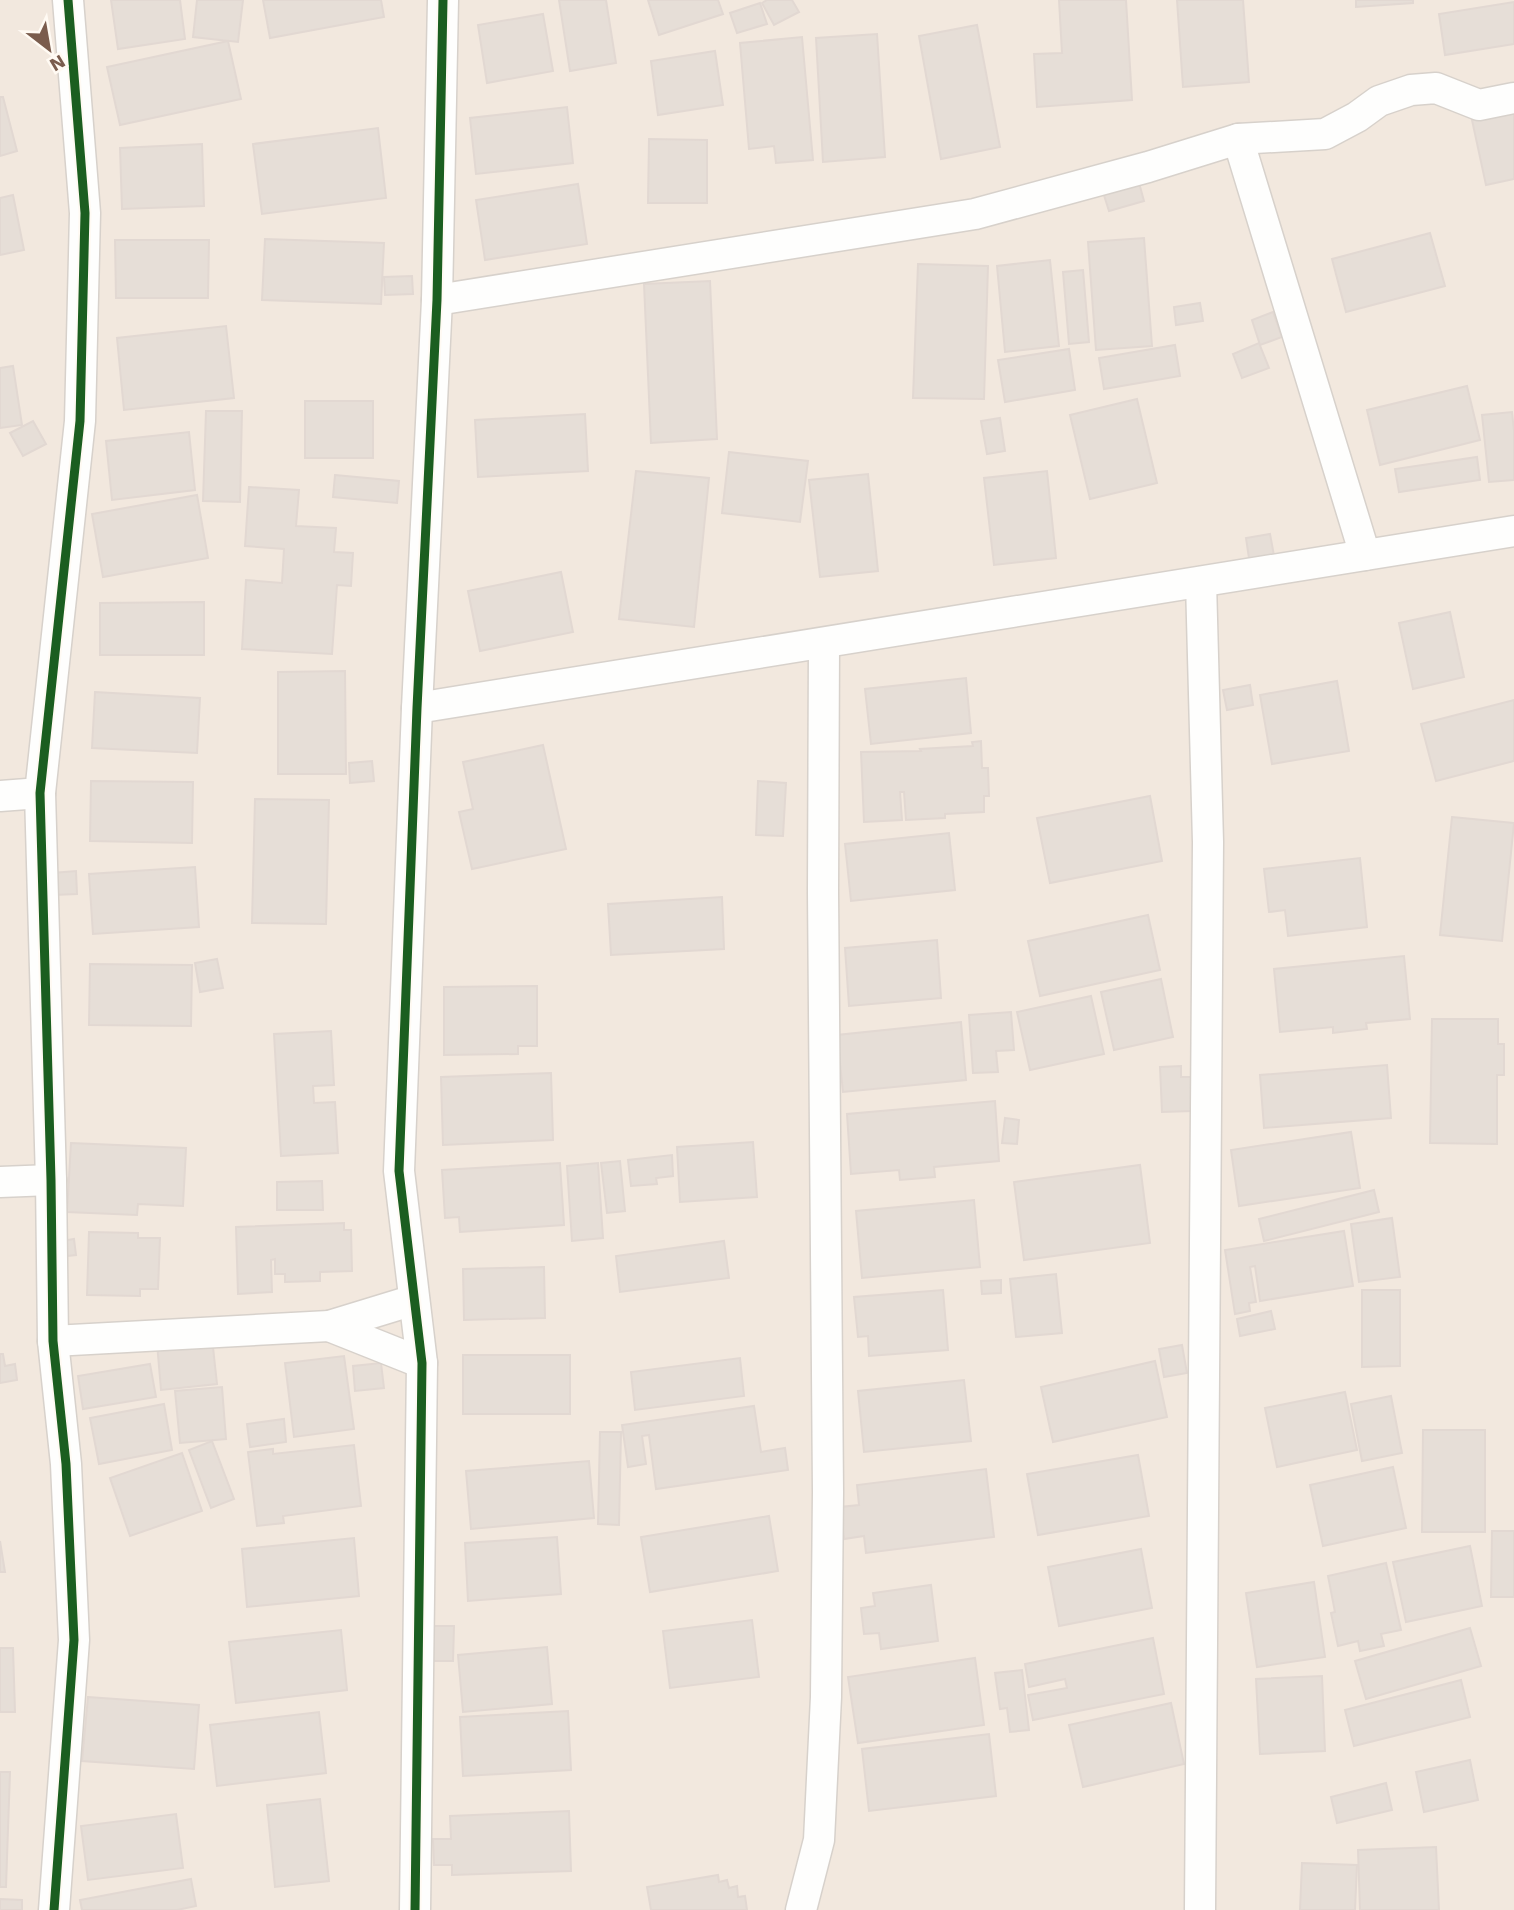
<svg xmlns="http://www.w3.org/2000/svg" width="1514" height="1910" font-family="'Work Sans',sans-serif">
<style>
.residential{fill:#f2e8de}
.building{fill:#e6ded7;stroke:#e2d8d2;stroke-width:2}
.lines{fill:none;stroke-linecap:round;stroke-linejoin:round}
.minor-casing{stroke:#d7d1cb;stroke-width:33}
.minor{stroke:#fefefd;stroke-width:30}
.cycleway-casing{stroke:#fffaf3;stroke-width:13}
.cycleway{stroke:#1b5e20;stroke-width:9}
</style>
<rect width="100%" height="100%" fill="#f9f5f0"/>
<rect class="residential" x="0" y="0" width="1514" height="1910"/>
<g class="building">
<polygon points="111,0 180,0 185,39 118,49"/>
<polygon points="197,0 243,0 238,42 193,37"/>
<polygon points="263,0 381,0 384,17 270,38"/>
<polygon points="559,0 606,0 616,63 570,71"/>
<polygon points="648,0 718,0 723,14 659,35"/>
<polygon points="767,0 792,0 799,12 774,25 762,3"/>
<polygon points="1059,0 1126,0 1132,100 1037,107 1034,54 1062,53"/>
<polygon points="1177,0 1243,0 1249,82 1183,87"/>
<polygon points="1356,0 1413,0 1413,3 1356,7"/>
<polygon points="1514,2 1514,44 1445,55 1439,14"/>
<polygon points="760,3 767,24 737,33 730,13"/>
<polygon points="543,14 553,71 487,83 478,25"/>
<polygon points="977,25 1000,147 941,159 919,36"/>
<polygon points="877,34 885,157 823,162 816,38"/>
<polygon points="802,37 813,160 776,163 774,146 749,149 740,43"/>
<polygon points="228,41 241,99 120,125 107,67"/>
<polygon points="715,51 723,105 658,115 651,61"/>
<polygon points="0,97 3,97 17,151 0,156"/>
<polygon points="567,107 573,163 476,174 470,118"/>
<polygon points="1514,111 1514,179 1486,185 1472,120"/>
<polygon points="378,128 386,198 262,214 253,144"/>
<polygon points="649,139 707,140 707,203 648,203"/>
<polygon points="202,144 204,206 122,209 120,148"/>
<polygon points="1138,179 1144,201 1109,211 1102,189"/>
<polygon points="578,184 587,244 485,260 476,200"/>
<polygon points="13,195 24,250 0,255 0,198"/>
<polygon points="1430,233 1445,286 1346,312 1332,259"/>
<polygon points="1144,238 1152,346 1096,350 1088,242"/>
<polygon points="265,239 384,243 381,304 262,300"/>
<polygon points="115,240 209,240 208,298 116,298"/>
<polygon points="1050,260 1059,346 1005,352 997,266"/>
<polygon points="918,264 988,266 984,399 913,398"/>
<polygon points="1083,270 1089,342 1069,344 1063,272"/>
<polygon points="412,276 413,294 385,295 384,277"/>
<polygon points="710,281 717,439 651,443 644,284"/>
<polygon points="1200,303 1203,321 1176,325 1174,307"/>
<polygon points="1273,312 1282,337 1260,345 1252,320"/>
<polygon points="226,326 234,398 124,410 117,338"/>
<polygon points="1259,343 1269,368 1242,378 1233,354"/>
<polygon points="1175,345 1180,376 1104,389 1099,358"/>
<polygon points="1069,349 1075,390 1005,402 998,360"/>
<polygon points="13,366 22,425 0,428 0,368"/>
<polygon points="1467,386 1480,440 1380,465 1367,410"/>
<polygon points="1137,399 1157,483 1090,499 1070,415"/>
<rect x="305" y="401" width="68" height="57"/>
<polygon points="206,411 242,411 240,502 203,501"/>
<polygon points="1512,412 1514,431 1514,480 1489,482 1482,415"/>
<polygon points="585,414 588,471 478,477 475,420"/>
<polygon points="1000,418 1005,451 987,454 981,421"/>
<polygon points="33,421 46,444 23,456 10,433"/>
<polygon points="189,432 195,490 112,500 106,441"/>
<polygon points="729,452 808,461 800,522 722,513"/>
<polygon points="1477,457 1480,480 1399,492 1395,469"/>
<polygon points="636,471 709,478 694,627 619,619"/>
<polygon points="1047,471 1056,558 994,565 984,478"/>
<polygon points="868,474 878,571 820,577 809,480"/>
<polygon points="335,475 399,481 397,503 333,497"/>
<polygon points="249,487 299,490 296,526 336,528 334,552 353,553 351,586 337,585 332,654 242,649 246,580 282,583 284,549 245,546"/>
<polygon points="197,495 208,558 103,577 92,514"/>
<polygon points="1270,534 1275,561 1250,565 1246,538"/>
<polygon points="561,572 573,632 480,651 468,591"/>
<polygon points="204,602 204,655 100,655 100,603"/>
<polygon points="1450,612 1464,677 1413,689 1399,623"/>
<polygon points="345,671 346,774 278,774 278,672"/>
<polygon points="966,678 971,733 871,744 865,689"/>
<polygon points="1337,681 1349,751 1272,764 1260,695"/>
<polygon points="1250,685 1253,705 1227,710 1223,690"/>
<polygon points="95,692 200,698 197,753 92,748"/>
<polygon points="1514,700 1514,761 1436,781 1421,724"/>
<polygon points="981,741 982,768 988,768 989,796 984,796 984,812 945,814 945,818 906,820 904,792 900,792 902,820 864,822 861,752 921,751 920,749 973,746 972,742"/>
<polygon points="543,745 566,849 472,869 459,812 473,809 463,762"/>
<polygon points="372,761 374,781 350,783 349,763"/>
<polygon points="91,781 193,782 192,843 90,841"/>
<polygon points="758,781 786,783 783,836 756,835"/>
<polygon points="1150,796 1162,861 1050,883 1037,818"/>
<polygon points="255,799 329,800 326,924 252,923"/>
<polygon points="1452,817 1514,823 1502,941 1440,935"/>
<polygon points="949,833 955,890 851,901 845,844"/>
<polygon points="1360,858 1367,927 1288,936 1285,910 1269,912 1264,869"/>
<polygon points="195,867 199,927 93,934 89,874"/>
<polygon points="76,871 77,894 53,895 52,873"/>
<polygon points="722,897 724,949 611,955 608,904"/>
<polygon points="1148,915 1160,970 1040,996 1028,941"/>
<polygon points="937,940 941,998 849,1006 845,948"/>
<polygon points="1404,956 1410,1019 1366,1023 1367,1029 1333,1033 1333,1027 1280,1032 1274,969"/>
<polygon points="217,959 223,988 200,992 195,963"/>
<polygon points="90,964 192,965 191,1026 89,1025"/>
<polygon points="1161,979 1173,1037 1114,1050 1101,992"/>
<polygon points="537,986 537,1046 518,1046 518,1054 444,1055 444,987"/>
<polygon points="1091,996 1104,1054 1030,1070 1017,1012"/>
<polygon points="1011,1012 1014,1050 996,1051 998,1072 973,1073 969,1015"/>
<polygon points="1432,1019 1498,1019 1498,1044 1504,1044 1504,1075 1497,1075 1497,1144 1430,1143"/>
<polygon points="961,1022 966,1080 843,1092 837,1035"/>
<polygon points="331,1031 334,1085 313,1086 314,1103 335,1102 338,1153 281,1156 274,1034"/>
<polygon points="1387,1065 1391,1118 1264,1128 1260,1075"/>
<polygon points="1181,1066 1181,1077 1191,1077 1192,1111 1162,1112 1160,1067"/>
<polygon points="551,1073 553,1140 443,1145 441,1077"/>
<polygon points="995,1101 999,1161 934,1167 935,1177 900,1180 899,1170 851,1174 847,1114"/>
<polygon points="1005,1118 1019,1120 1017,1144 1002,1143"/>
<polygon points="1351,1132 1360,1188 1239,1206 1231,1150"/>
<polygon points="753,1142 757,1197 680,1202 677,1147"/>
<polygon points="71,1143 186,1148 183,1206 138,1204 137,1215 67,1212"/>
<polygon points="672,1155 673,1176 656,1178 657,1184 631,1186 628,1160"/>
<polygon points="620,1161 625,1211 607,1213 601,1163"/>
<polygon points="560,1163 564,1225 460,1232 459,1217 445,1218 442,1170"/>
<polygon points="598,1163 603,1238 572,1241 567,1166"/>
<polygon points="1140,1165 1150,1243 1024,1260 1014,1182"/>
<polygon points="322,1181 323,1210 277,1210 277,1182"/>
<polygon points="1374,1190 1379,1212 1264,1241 1259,1219"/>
<polygon points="974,1200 980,1267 862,1278 856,1211"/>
<polygon points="1392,1218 1400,1277 1359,1282 1351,1224"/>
<polygon points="344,1223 344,1230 351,1230 352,1271 320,1272 320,1281 285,1282 285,1274 275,1274 275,1259 271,1260 272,1292 238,1294 236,1227"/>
<polygon points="1344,1231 1353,1286 1260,1301 1255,1266 1250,1267 1256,1302 1249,1303 1250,1311 1235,1314 1225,1250"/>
<polygon points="89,1232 138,1233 138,1238 160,1238 158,1289 140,1289 140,1296 87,1295"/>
<polygon points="74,1239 76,1255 58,1257 56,1242"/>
<polygon points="724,1241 729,1278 620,1292 616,1256"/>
<polygon points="544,1267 545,1318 464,1320 463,1269"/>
<polygon points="1056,1274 1062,1333 1016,1337 1010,1279"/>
<polygon points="1001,1280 1001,1293 982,1294 981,1281"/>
<polygon points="943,1290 948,1350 869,1356 868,1336 858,1337 854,1297"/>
<polygon points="1362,1290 1400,1290 1400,1366 1362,1367"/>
<polygon points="1271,1311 1275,1329 1240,1336 1237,1319"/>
<polygon points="212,1338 217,1384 161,1390 157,1343"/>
<polygon points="1182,1345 1187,1373 1164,1377 1159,1349"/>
<polygon points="0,1354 3,1354 5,1366 15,1364 17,1380 0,1383"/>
<rect x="463" y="1355" width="107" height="59"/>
<polygon points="344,1356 354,1429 294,1437 285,1363"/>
<polygon points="740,1358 744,1396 635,1410 631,1372"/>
<polygon points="1155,1361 1167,1417 1053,1442 1041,1387"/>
<polygon points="381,1363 384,1388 355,1391 353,1366"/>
<polygon points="150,1364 156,1397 83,1409 78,1376"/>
<polygon points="964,1380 971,1441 864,1452 858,1391"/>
<polygon points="222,1387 226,1439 180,1443 175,1391"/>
<polygon points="1345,1392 1357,1450 1277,1467 1265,1408"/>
<polygon points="1391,1396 1402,1453 1362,1461 1351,1404"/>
<polygon points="164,1404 172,1450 99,1464 90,1418"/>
<polygon points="754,1406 761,1452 785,1448 788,1470 656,1489 649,1435 642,1436 646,1464 628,1467 622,1425"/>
<polygon points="284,1419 286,1442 250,1447 247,1424"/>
<polygon points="1423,1430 1485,1430 1485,1532 1422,1532"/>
<polygon points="600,1432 621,1432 619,1525 598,1524"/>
<polygon points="212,1441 234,1499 211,1508 189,1450"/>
<polygon points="354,1445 361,1506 283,1516 284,1523 257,1526 248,1452 273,1449 273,1454"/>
<polygon points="182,1453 202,1511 130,1536 110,1478"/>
<polygon points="1138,1455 1149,1516 1038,1535 1027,1474"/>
<polygon points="589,1461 594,1518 471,1529 466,1471"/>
<polygon points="1393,1467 1406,1528 1323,1546 1310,1485"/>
<polygon points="986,1469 994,1537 866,1553 864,1536 844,1539 840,1507 859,1505 857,1485"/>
<polygon points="769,1516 778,1571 650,1592 641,1537"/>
<polygon points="1492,1531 1514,1531 1514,1597 1491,1597"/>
<polygon points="557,1537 561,1594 468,1601 465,1543"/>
<polygon points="354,1538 359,1596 247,1607 242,1549"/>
<polygon points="0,1541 5,1572 0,1572"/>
<polygon points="1470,1546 1482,1606 1406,1622 1393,1562"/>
<polygon points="1141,1549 1152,1608 1059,1626 1048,1567"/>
<polygon points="1386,1563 1401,1630 1381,1634 1384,1646 1360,1651 1358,1641 1338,1646 1331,1613 1335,1612 1328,1576"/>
<polygon points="1314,1582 1325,1657 1257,1667 1246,1593"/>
<polygon points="931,1585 938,1641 881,1649 879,1633 864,1634 861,1608 875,1606 873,1593"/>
<polygon points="752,1620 759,1677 670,1688 663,1631"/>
<polygon points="423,1626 454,1626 453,1661 423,1661"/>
<polygon points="1470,1628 1481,1666 1366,1699 1355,1661"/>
<polygon points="341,1630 347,1690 236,1703 229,1642"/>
<polygon points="1153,1638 1164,1694 1033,1720 1028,1695 1067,1688 1065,1679 1029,1687 1025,1664"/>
<polygon points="547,1647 552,1704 463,1712 458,1655"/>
<polygon points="0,1648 13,1648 15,1712 0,1712"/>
<polygon points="975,1658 984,1725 858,1743 848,1677"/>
<polygon points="1022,1670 1029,1730 1010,1732 1007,1708 1000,1709 995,1673"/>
<polygon points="1322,1676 1325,1751 1260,1754 1256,1679"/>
<polygon points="1461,1680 1470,1717 1354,1746 1345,1710"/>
<polygon points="88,1697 199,1705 194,1769 82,1761"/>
<polygon points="1171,1703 1184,1764 1083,1787 1069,1725"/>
<polygon points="568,1711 571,1770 463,1776 460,1717"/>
<polygon points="319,1712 326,1773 217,1786 210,1725"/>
<polygon points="989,1734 996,1796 869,1811 862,1749"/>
<polygon points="1470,1760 1478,1800 1424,1812 1416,1772"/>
<polygon points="0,1772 10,1772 6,1887 0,1887"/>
<polygon points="1386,1783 1392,1810 1337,1823 1331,1797"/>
<polygon points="320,1799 329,1881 275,1887 267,1805"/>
<polygon points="569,1811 571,1871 452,1875 452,1865 434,1865 433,1839 451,1839 450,1816"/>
<polygon points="176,1814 183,1868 88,1880 81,1826"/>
<polygon points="1436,1847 1439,1910 1360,1910 1358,1850"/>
<polygon points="1302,1863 1357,1865 1355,1910 1300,1910"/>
<polygon points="718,1875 719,1882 727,1880 729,1888 737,1886 738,1897 745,1896 747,1910 651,1910 647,1887"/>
<polygon points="191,1879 196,1906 177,1910 82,1910 80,1900"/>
<polygon points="0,1899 22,1900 22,1910 0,1910"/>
</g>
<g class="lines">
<g class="minor-casing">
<g id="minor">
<polyline points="1238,139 1365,555"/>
<polyline points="437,300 975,214 1148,167 1238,139 1325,134 1357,117 1379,101 1411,90 1436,88 1479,105 1514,98"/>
<polyline points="417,708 1514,531"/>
<polyline points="0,796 40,793"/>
<polyline points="0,1182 51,1180"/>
<polyline points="329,1326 422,1363"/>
<polyline points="53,1341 329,1326 414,1300"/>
<polyline points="54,1910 74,1640 66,1464 53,1341 51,1180 40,793 80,421 85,213 68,0"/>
<polyline points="415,1910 422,1363 399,1171 417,708 437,300 443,0"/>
<polyline points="801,1910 819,1840 826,1697 828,1492 823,892 824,643"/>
<polyline points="1200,1910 1208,842 1201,582"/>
</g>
</g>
<use href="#minor" class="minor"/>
<g class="cycleway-casing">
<g id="cycleway">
<polyline points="54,1910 74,1640 66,1464 53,1341 51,1180 40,793 80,421 85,213 68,0"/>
<polyline points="415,1910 422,1363 399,1171 417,708 437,300 443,0"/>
</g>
</g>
<use href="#cycleway" class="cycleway"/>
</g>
<g transform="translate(49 49) rotate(149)" stroke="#fffaf3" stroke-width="5" paint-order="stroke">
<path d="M0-5L12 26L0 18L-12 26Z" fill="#7a5c4d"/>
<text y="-10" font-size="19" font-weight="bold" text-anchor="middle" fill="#7a5c4d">N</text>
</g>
</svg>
